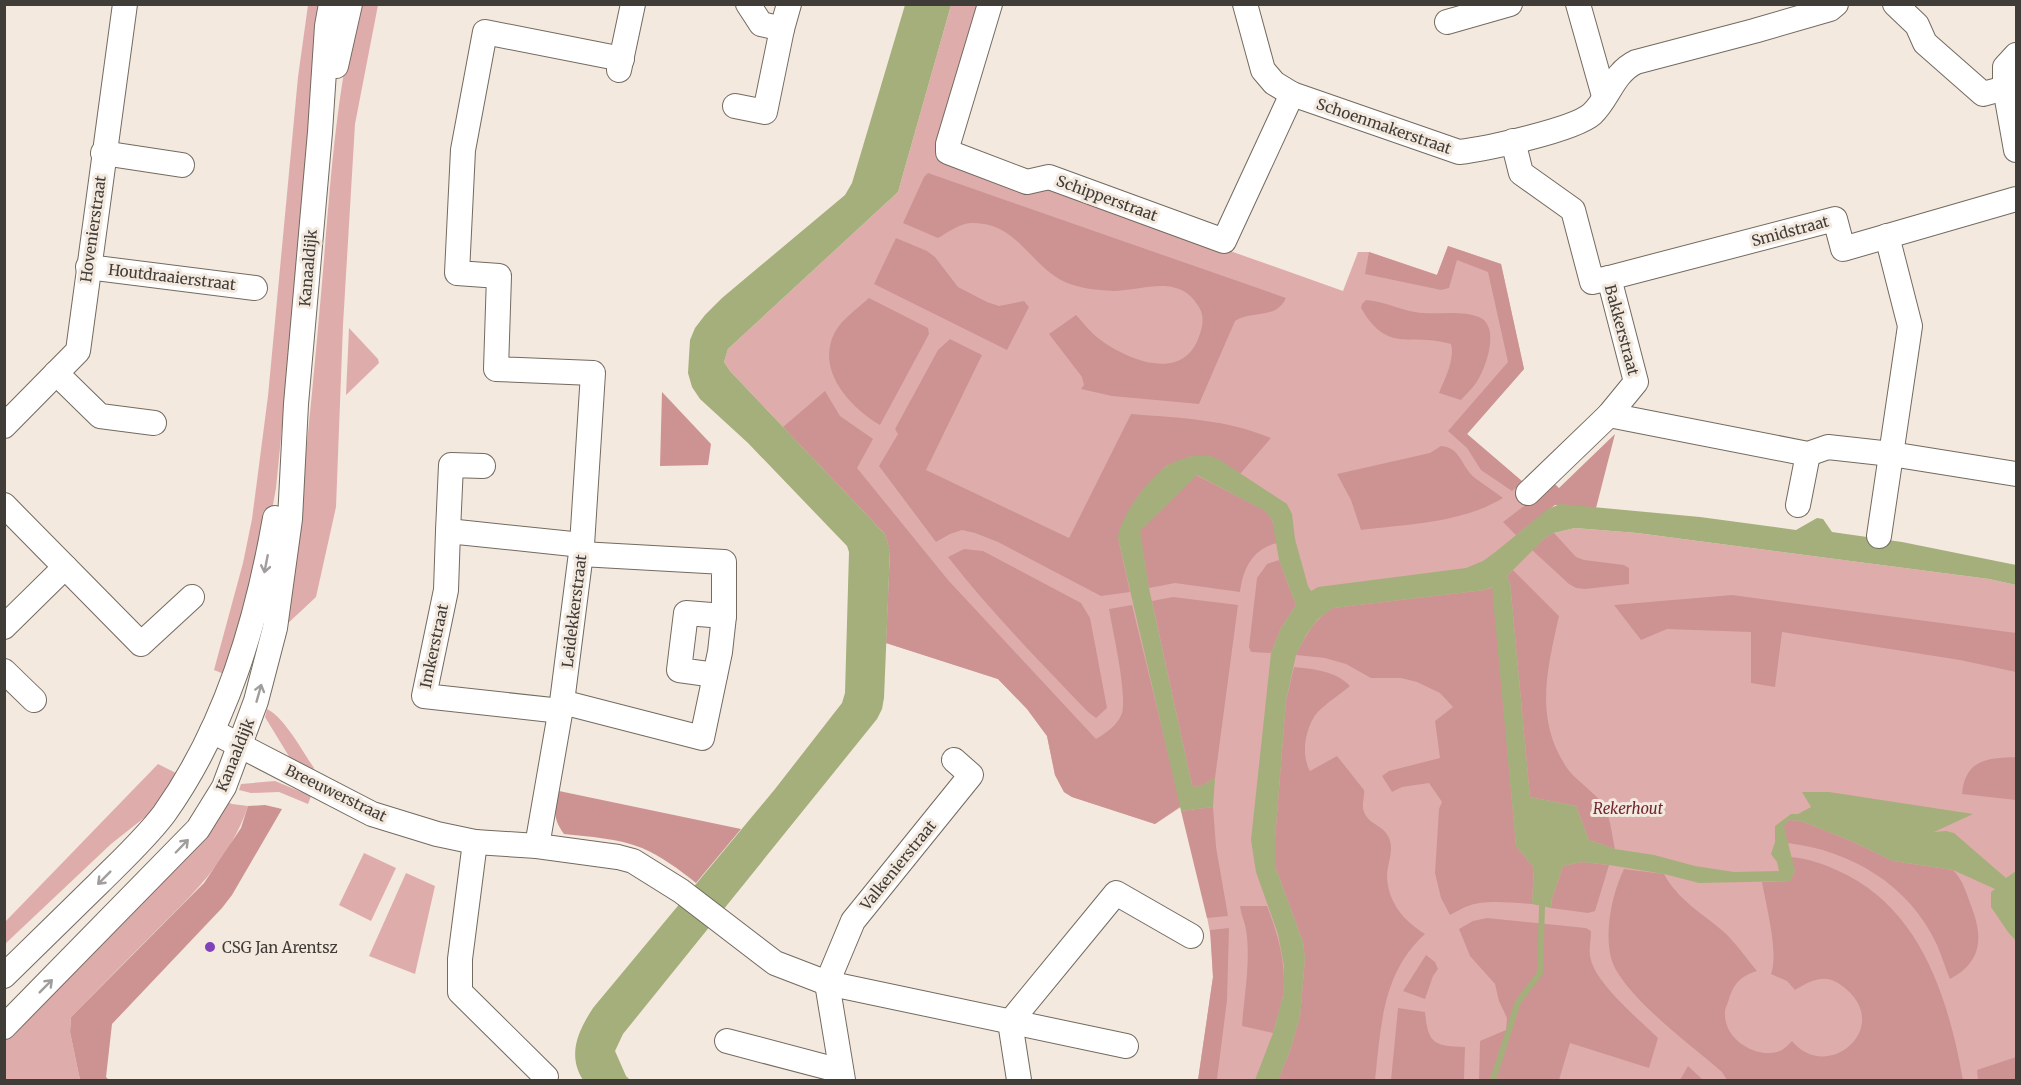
<svg xmlns="http://www.w3.org/2000/svg" width="2021" height="1085" font-family="Merriweather,serif">
<style>
.green{fill:#dfacac}
.forest{fill:#cd9393}
.water{fill:#a5af7b}
.lines{fill:none;stroke-linecap:round;stroke-linejoin:round}
.stream{stroke:#a5af7b;stroke-width:6}
.minor-casing{stroke:#736a60;stroke-width:26}
.minor{stroke:#fff;stroke-width:24}
.oneway{stroke:#a09e9c}
.poi-dot{fill:#7f42b8;stroke:#f3e9de;stroke-width:2}
.labels{text-anchor:middle;dominant-baseline:central;stroke-width:6;stroke-linejoin:round;paint-order:stroke}
.street-label{font-size:15px;fill:#403c38;stroke:#f3e9de}
.park-label{font-size:15px;font-style:italic;fill:#6e272d;stroke:#f3e9de}
.poi-label{font-size:15px;fill:#403c38;stroke:#f3e9de;text-anchor:start}
</style>
<rect width="100%" height="100%" fill="#f3e9de"/>
<g class="green">
<polygon points="308,5 324,5 276,488 269,527 229,676 214,670 243,563 252,519 268,396 298,77"/>
<path d="M358,5H378L355,124L343,325L336,507L316,597L285,626C301,513 312,398 322,283C330,190 335,96 358,5Z"/>
<polygon points="951,5 981,5 952,158 1037,193 1056,185 1233,252 1343,291 1358,252 1369,252 1437,275 1448,246 1501,264 1524,369 1467,434 1523,482 1554,533 1575,528 1637,533 1989,579 2016,585 2016,1080 1198,1080 1213,977 1211,938 1201,885 1181,807 1155,824 1072,797 1064,792 1055,775 1047,736 1027,709 998,679 886,643 890,552 885,534 730,371 724,362 728,349 898,192"/>
<polygon points="349,328 378,359 379,363 346,395"/>
<path d="M267,709C284,717 303,752 314,768L313,770L290,758L265,717Z"/>
<polygon points="158,764 182,776 154,810 111,844 5,944 5,922"/>
<polygon points="275,781 311,796 308,804 279,792 251,793 239,790 241,784"/>
<path d="M225,801L232,804L248,806C230,860 191,896 152,935C125,962 98,989 71,1017L70,1032L80,1080H5V1040L190,846Z"/>
<polygon points="364,853 396,868 371,921 339,905"/>
<polygon points="406,873 435,886 415,974 369,956"/>
</g>
<g class="forest">
<path d="M928,173L1286,298C1276,320 1252,310 1235,321L1199,404L1112,396L1081,389L1084,385L1082,377L1049,334L1076,315C1083,322 1090,332 1098,338C1125,359 1181,383 1198,339C1202,329 1205,319 1200,309C1180,272 1144,291 1113,291C1100,290 1085,289 1073,285C1032,273 1020,221 971,223C960,223 947,233 938,238L903,223L924,177Z"/>
<polygon points="896,238 927,251 935,257 958,287 987,302 999,306 1024,301 1029,307 1007,350 874,284"/>
<polygon points="1448,246 1501,264 1524,369 1467,434 1523,482 1512,491 1481,470 1467,448 1448,431 1508,362 1488,272 1457,260 1449,288 1441,290 1365,274 1369,252 1437,275"/>
<path d="M869,298L928,328L929,334L880,425C850,407 815,370 835,332C842,319 858,308 869,298Z"/>
<path d="M1366,300C1383,301 1398,309 1415,312C1435,316 1459,309 1479,317C1501,326 1486,369 1476,383C1472,389 1466,394 1461,400L1439,393C1445,378 1455,360 1451,344C1411,332 1388,355 1361,308L1362,304Z"/>
<path d="M950,339L982,355L926,470L1069,538L1131,414C1180,418 1225,419 1271,438L1240,474L1210,456H1192L1166,466L1151,481L1139,495L1118,538L1130,592L1101,596L998,542L975,533L962,530L950,534L936,542L879,466L898,434L895,429L938,350Z"/>
<path d="M825,391L840,416L873,439L857,468L948,580L1096,739C1106,733 1118,725 1122,713C1127,692 1113,633 1109,609L1132,605L1181,806L1155,824L1072,797L1064,792L1055,775L1047,736L1027,709L998,679L886,643L890,552L885,534L783,427Z"/>
<polygon points="662,392 711,444 708,465 660,466"/>
<polygon points="1615,434 1596,508 1555,505 1516,535 1503,522 1554,483 1559,488"/>
<path d="M1441,446C1461,447 1461,467 1475,478C1484,485 1494,491 1503,498C1462,523 1408,524 1361,530L1351,500L1337,474L1430,453Z"/>
<path d="M1196,475L1266,511L1272,519L1277,543C1252,549 1243,569 1240,592L1175,583L1149,588L1139,531Z"/>
<polygon points="1554,533 1576,557 1584,560 1624,565 1629,568 1629,584 1585,589 1576,588 1569,584 1532,550 1545,538"/>
<path d="M964,549L983,551L1081,603L1090,618L1107,708L1096,718L1088,712C1040,662 991,612 948,557Z"/>
<polygon points="1279,560 1296,605 1281,628 1271,653 1251,652 1249,647 1257,578 1267,564"/>
<path d="M1513,570L1559,616C1547,670 1534,719 1567,768C1577,782 1598,794 1605,808C1611,820 1612,836 1615,849L1589,840L1576,806L1530,797L1510,582L1507,576Z"/>
<path d="M1493,587L1516,846L1534,868L1532,904C1514,903 1485,899 1468,906C1462,908 1456,912 1450,915L1441,898L1435,873L1439,809L1442,802L1429,783L1402,787L1392,792L1382,776L1389,771L1440,758L1435,721L1453,707L1440,693L1417,682L1401,678H1371L1346,664L1325,658L1296,655C1305,637 1314,619 1333,608L1485,590Z"/>
<polygon points="1732,595 2016,633 2016,672 1960,660 1782,632 1775,687 1751,683 1751,632 1667,629 1641,640 1614,605"/>
<polygon points="1173,597 1238,605 1215,778 1203,785 1194,787 1192,785 1152,601"/>
<path d="M1294,667C1314,669 1336,671 1350,686C1341,694 1320,707 1314,717C1305,732 1301,755 1310,771L1337,756L1364,790C1365,797 1361,804 1364,812C1369,825 1384,825 1389,838C1394,849 1388,863 1387,874C1387,902 1404,921 1425,934C1382,973 1381,1026 1375,1080H1278L1290,1051L1300,1017L1305,958L1303,942L1275,866V839L1286,701Z"/>
<path d="M2016,757V800L1962,794C1965,759 1988,758 2016,757Z"/>
<path d="M559,791L741,829L696,883C680,870 661,856 642,848C618,838 589,837 564,834C552,817 555,811 559,791Z"/>
<polygon points="265,805 282,809 232,895 222,908 112,1024 106,1077 109,1080 80,1080 70,1032 71,1017 204,883 241,828 248,806"/>
<polygon points="1213,807 1216,847 1228,916 1207,918 1181,811"/>
<path d="M1789,820L1801,821L1851,841L1893,861L1953,870C1962,879 1966,891 1970,903C1983,935 1984,961 1950,979C1945,968 1942,956 1937,945C1910,885 1850,850 1787,843L1783,826Z"/>
<path d="M1790,857C1809,858 1829,866 1847,875C1923,914 1949,1002 1963,1080H1727L1722,1072C1691,1045 1636,1005 1616,970C1601,944 1611,895 1624,869L1664,874C1678,900 1702,913 1724,932C1736,943 1746,958 1757,971C1741,976 1734,983 1729,999C1728,1003 1725,1008 1725,1012C1723,1038 1754,1058 1777,1052C1784,1050 1788,1045 1792,1041C1828,1085 1897,1025 1841,985C1825,973 1811,980 1795,990L1787,981L1771,974C1779,953 1766,905 1762,882L1790,881L1795,871Z"/>
<polygon points="1582,862 1609,865 1595,911 1588,913 1551,908 1552,899 1563,866"/>
<path d="M1240,906H1267C1278,935 1287,964 1283,995C1281,1008 1276,1020 1273,1033L1242,1026C1244,996 1251,960 1246,930C1245,922 1241,915 1240,906Z"/>
<path d="M1487,918L1586,928L1591,931C1591,939 1589,947 1590,955C1592,981 1640,1020 1658,1038L1649,1068L1570,1043L1559,1080H1479L1480,1041L1506,1030L1507,1018L1499,1001L1495,984L1470,956L1459,929L1473,921Z"/>
<polygon points="1229,928 1227,1000 1217,1079 1198,1080 1213,977 1210,930"/>
<polygon points="1426,955 1435,962 1438,969 1433,976 1425,999 1403,991"/>
<path d="M1398,1008L1425,1012C1428,1044 1434,1046 1465,1047L1464,1079L1461,1080H1391Z"/>
<polygon points="2016,1057 2016,1080 1978,1080 1977,1070"/>
<polygon points="1688,1066 1703,1080 1680,1080"/>
</g>
<g class="water">
<path d="M905,5H951L898,192L728,349L724,362L730,371L885,534L890,551L884,698L882,709L877,719L623,1034L615,1051L626,1076L630,1080H583C567,1055 578,1031 593,1008L775,789L842,703L845,693L849,552L847,546L748,443L700,399L692,387L688,373L690,340L695,328L705,315L722,298L845,195L852,183Z"/>
<path d="M1192,456H1210L1220,460L1287,504L1292,514L1295,539L1308,586L1311,591L1318,587L1466,568L1483,561L1494,553L1548,509L1560,504L1700,517L1796,530L1817,518L1823,519L1832,532L1902,542L2016,565V585L1989,579L1866,563L1637,533L1575,528L1554,533L1545,538L1507,576L1510,582L1530,797L1576,806L1589,840L1615,849L1654,855L1695,866L1734,872L1779,871L1777,862L1771,854L1775,842V826L1791,814H1798L1811,807L1802,792H1829L1973,814L1934,832L1946,831L1954,833L2006,878L2016,871V941L2008,932L1991,907V892L1995,889L1953,870L1893,861L1851,841L1801,821L1789,820L1784,826L1795,871L1790,881L1699,883L1664,874L1609,865L1582,862L1563,866L1552,899L1551,908L1532,904L1534,868L1516,846L1492,587L1485,590L1333,608L1318,619L1306,635L1296,655L1286,701L1275,839V866L1303,942L1305,958L1300,1017L1290,1051L1278,1080H1255L1273,1033L1283,996L1284,966L1278,934L1256,872L1251,840L1271,653L1281,628L1296,605L1279,560L1272,519L1265,511L1197,475L1140,531L1149,588L1192,785L1194,787L1203,785L1215,778L1213,807L1181,811L1118,538C1120,516 1148,480 1165,467C1173,461 1183,459 1192,456Z"/>
</g>
<g class="lines">
<polyline class="stream" points="1493,1080 1518,1002 1540,973 1542,907"/>
<g class="minor-casing">
<g id="minor">
<polyline points="748,4 761,24 782,29"/>
<polyline points="990,4 948,144 948,152 1027,182 1049,177 1224,241 1292,94"/>
<path d="M1245,4L1263,70L1274,83L1292,94L1459,152C1485,149 1574,130 1592,114C1609,98 1613,73 1636,62L1754,31L1830,9L1836,4"/>
<polyline points="1578,4 1604,96"/>
<polyline points="1895,4 1917,25 1925,43 1983,94 2005,88 2016,150"/>
<polyline points="1447,22 1510,4"/>
<polyline points="336,66 350,4"/>
<polyline points="619,70 633,4"/>
<polyline points="2005,88 2005,67 2016,55"/>
<polyline points="735,106 765,112 782,29 789,4"/>
<polyline points="1513,141 1521,173 1573,210 1592,282 1609,278 1636,382 1609,415 1528,493"/>
<polyline points="103,153 182,165"/>
<polyline points="88,267 255,288"/>
<polyline points="1609,278 1835,219 1843,249 2016,199"/>
<polyline points="56,373 100,416 154,423"/>
<polyline points="1609,415 1808,454 1828,447 1891,454 2016,474"/>
<polyline points="4,426 78,351 125,4"/>
<polyline points="4,505 141,644 192,597"/>
<polyline points="1798,505 1808,454"/>
<polyline points="448,531 451,465 483,466"/>
<polyline points="1879,536 1910,326 1887,236"/>
<polyline points="4,627 65,567"/>
<polyline points="4,671 34,700"/>
<polyline points="715,675 679,670 686,613 724,616"/>
<polyline points="562,702 702,738 720,652 724,616 724,562 581,554"/>
<polyline points="561,711 424,696 446,590 448,531 582,545"/>
<polyline points="212,731 372,814 437,834 475,842 537,846 618,857 633,861 681,891 775,963 827,983 1126,1046"/>
<polyline points="475,842 460,959 460,992 546,1077"/>
<polyline points="537,846 562,702 582,545 593,373 496,369 499,276 457,273 463,150 485,32 622,59"/>
<path d="M4,976C36,945 67,914 99,883C121,861 145,839 164,814C226,727 257,621 275,518"/>
<polyline points="4,1027 198,829 224,787 256,701 275,628 290,519 296,404 320,132 327,26 331,4"/>
<polyline points="727,1041 841,1071"/>
<polyline points="843,1080 827,983 853,921 971,775 954,760"/>
<polyline points="1019,1080 1010,1022 1116,893 1191,936"/>
</g>
</g>
<use href="#minor" class="minor"/>
</g>
<defs><path id="oneway-shaft" d="M-6 0H5M1.5-3L5.5 0L1.5 3" fill="none" stroke-width="1.6" stroke-linecap="round" stroke-linejoin="round" transform="scale(1.5)"/></defs>
<g class="oneway">
<use href="#oneway-shaft" transform="translate(266 564) rotate(101)"/>
<use href="#oneway-shaft" transform="translate(259 693) rotate(-74)"/>
<use href="#oneway-shaft" transform="translate(182 846) rotate(-46)"/>
<use href="#oneway-shaft" transform="translate(104 878) rotate(135)"/>
<use href="#oneway-shaft" transform="translate(46 986) rotate(-45)"/>
</g>
<circle class="poi-dot" cx="210" cy="947" r="6"/>
<g class="labels">
<g class="street-label">
<text transform="translate(1384 126) rotate(19)">Schoenmakerstraat</text>
<text transform="translate(1107 198) rotate(20)">Schipperstraat</text>
<text transform="translate(93 229) rotate(-82)">Hovenierstraat</text>
<text transform="translate(1790 231) rotate(-15)">Smidstraat</text>
<text transform="translate(308 268) rotate(-85)">Kanaaldijk</text>
<text transform="translate(172 277) rotate(7)">Houtdraaierstraat</text>
<text transform="translate(1622 330) rotate(75)">Bakkerstraat</text>
<text transform="translate(574 611) rotate(-83)">Leidekkerstraat</text>
<text transform="translate(434 646) rotate(-78)">Imkerstraat</text>
<text transform="translate(235 755) rotate(-68)">Kanaaldijk</text>
<text transform="translate(336 793) rotate(26)">Breeuwerstraat</text>
<text transform="translate(898 865) rotate(-51)">Valkenierstraat</text>
</g>
<g class="park-label">
<text x="1628" y="808">Rekerhout</text>
</g>
<g class="poi-label">
<text x="222" y="947">CSG Jan Arentsz</text>
</g>
</g>
<rect width="2021" height="1085" fill="none" stroke="#403c38" stroke-width="12"/>
</svg>
